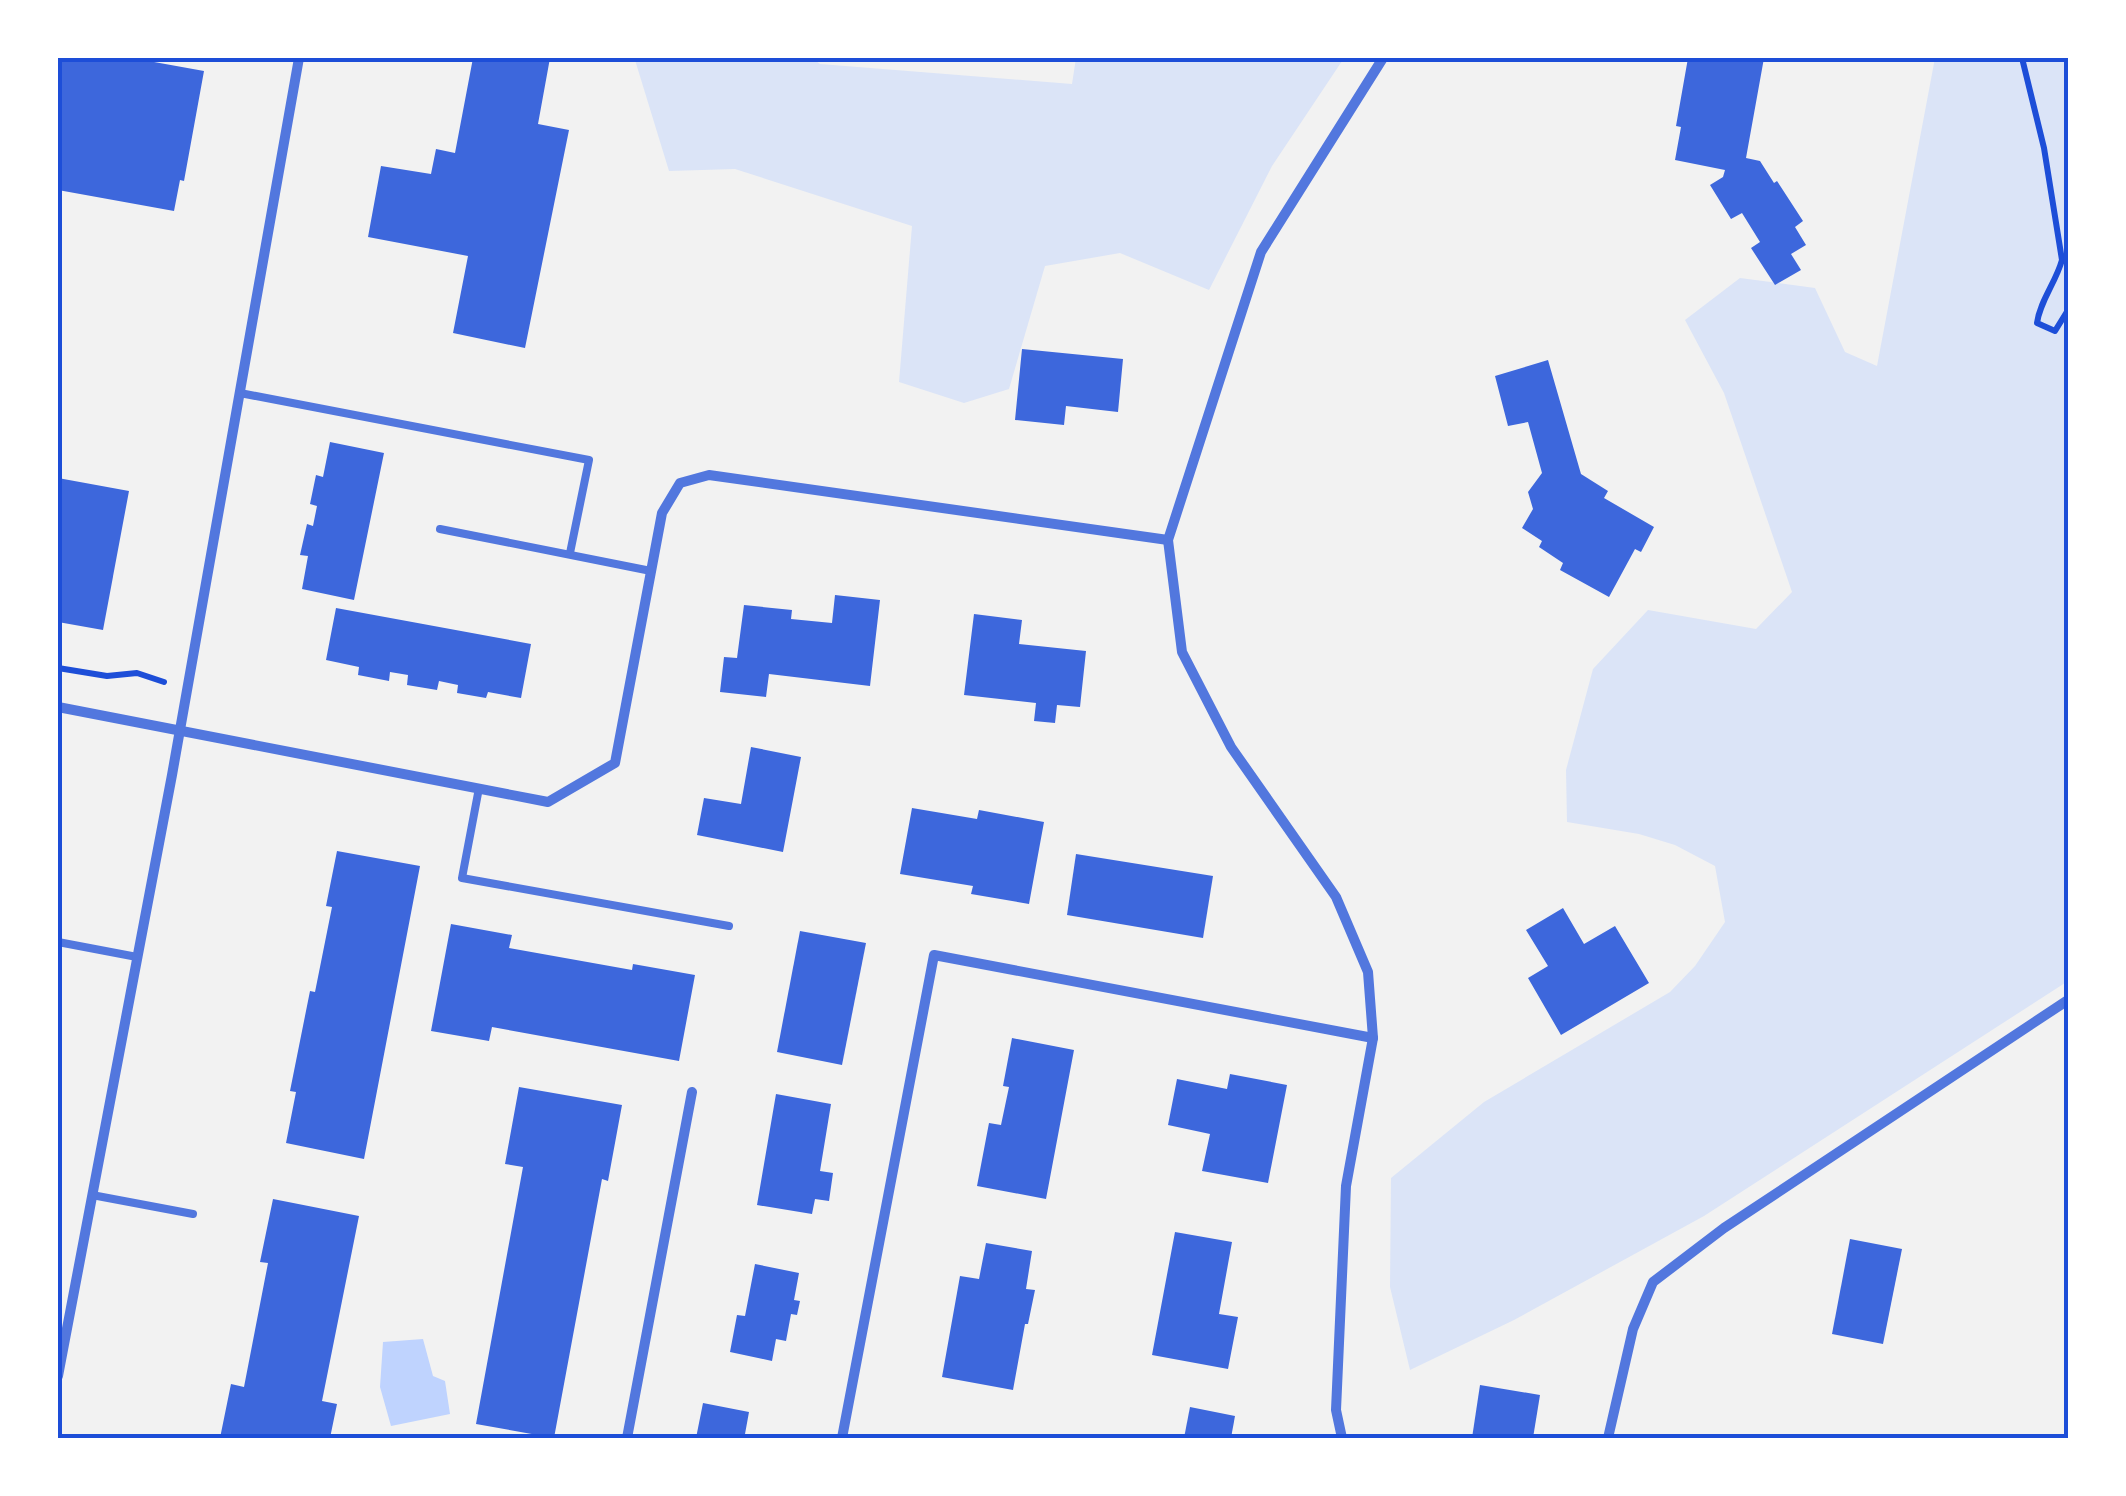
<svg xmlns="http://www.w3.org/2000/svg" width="2126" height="1496" font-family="Lora,serif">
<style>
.green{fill:#dbe4f7}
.water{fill:#bfd3fe}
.building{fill:#3d67dc}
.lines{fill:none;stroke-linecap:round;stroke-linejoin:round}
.path{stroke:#1d4ed8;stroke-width:6}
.service{stroke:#5277de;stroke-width:8}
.minor{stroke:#5277de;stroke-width:10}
.neatline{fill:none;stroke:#1d4ed8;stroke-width:4}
</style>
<rect width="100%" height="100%" fill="#f2f2f2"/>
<g class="green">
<polygon points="636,58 812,58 820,64 1072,84 1076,58 1344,58 1272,166 1209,290 1120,253 1045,266 1009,389 964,403 899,382 912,226 735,169 669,171 635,60"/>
<polygon points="1935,58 2068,58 2068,981 1704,1216 1514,1320 1410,1370 1390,1287 1391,1178 1484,1102 1670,992 1695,966 1725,922 1715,866 1675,845 1639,834 1567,822 1566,770 1593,669 1648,610 1756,629 1792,592 1724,393 1685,320 1740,278 1815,288 1845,352 1877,366"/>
</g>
<polygon class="water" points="423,1339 433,1376 445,1381 450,1414 391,1426 380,1387 383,1342"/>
<g class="building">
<polygon points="58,58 132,58 204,71 184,181 180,180 174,211 58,190"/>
<polygon points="473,58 550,58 538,124 569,130 525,348 453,333 468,256 368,237 381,166 431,174 436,149 455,153"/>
<polygon points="1688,58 1764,58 1746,158 1760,161 1774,183 1777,181 1803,221 1795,227 1806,245 1791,254 1801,270 1775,285 1751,248 1760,242 1742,213 1731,219 1710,185 1723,177 1725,170 1675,160 1681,127 1676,126"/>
<polygon points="1022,349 1123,359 1118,412 1066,406 1064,425 1015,420"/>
<polygon points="1548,360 1581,474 1608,491 1604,498 1654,527 1641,552 1635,549 1609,597 1560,570 1563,563 1539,547 1542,541 1522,528 1533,509 1528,492 1542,473 1528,422 1508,426 1495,376"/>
<polygon points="330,442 384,453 354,600 302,589 308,556 300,555 307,524 313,526 317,506 310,504 316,475 323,477"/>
<polygon points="58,478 129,491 103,630 58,622"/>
<polygon points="835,595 880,600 870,686 769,674 766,697 720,692 724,657 737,658 744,605 792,610 791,619 832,623"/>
<polygon points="336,608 531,644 521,698 488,692 486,698 457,693 458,685 439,681 437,690 407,685 408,675 390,672 389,681 358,675 359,667 326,660"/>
<polygon points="974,614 1022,620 1019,644 1086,651 1080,707 1057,705 1055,723 1034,721 1036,703 964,695"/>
<polygon points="751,747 801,757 783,852 697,835 704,798 741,804"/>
<polygon points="912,808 977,819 979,810 1044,822 1029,904 971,894 973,886 900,874"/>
<polygon points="337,851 420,866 364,1159 286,1143 296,1092 290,1091 310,991 315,992 332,907 326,906"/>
<polygon points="1076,854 1213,876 1203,938 1067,915"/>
<polygon points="1563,908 1584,944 1615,926 1649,983 1561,1035 1528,978 1548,966 1526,930"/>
<polygon points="451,924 512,935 509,948 632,970 633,964 695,975 679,1061 492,1027 489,1041 431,1031"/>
<polygon points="800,931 866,943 842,1065 777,1052"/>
<polygon points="1012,1038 1074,1050 1046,1199 977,1186 989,1123 1001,1125 1009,1087 1003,1086"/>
<polygon points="1230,1074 1287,1085 1268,1183 1202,1171 1210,1134 1168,1125 1177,1079 1227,1089"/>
<polygon points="519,1087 622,1105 608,1181 602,1179 554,1438 476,1424 523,1167 505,1164"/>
<polygon points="776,1094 831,1104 820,1171 833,1173 829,1201 815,1199 812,1214 757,1205"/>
<polygon points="273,1199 359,1216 322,1401 337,1404 330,1438 220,1438 231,1384 244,1387 268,1263 260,1262"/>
<polygon points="1175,1232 1232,1242 1219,1314 1238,1317 1228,1369 1152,1355"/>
<polygon points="1850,1239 1902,1249 1883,1344 1832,1334"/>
<polygon points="986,1243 1032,1251 1026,1289 1035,1290 1028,1324 1025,1324 1013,1390 942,1377 960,1276 979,1279"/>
<polygon points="755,1264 799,1273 794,1300 800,1301 797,1315 791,1314 786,1341 776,1339 772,1361 730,1352 737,1315 745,1316"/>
<polygon points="1480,1385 1540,1395 1533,1438 1472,1438"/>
<polygon points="703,1403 749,1412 745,1434 760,1437 759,1438 696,1438"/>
<polygon points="1190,1407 1235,1416 1231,1438 1184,1438"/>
</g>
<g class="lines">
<g class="path">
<path d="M2022,58L2044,148L2062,260C2056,282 2040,301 2037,323L2055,331L2068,310"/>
<polyline points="58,668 107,676 137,673 164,682"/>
</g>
<g class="service">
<polyline points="240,393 589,460 570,553"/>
<polyline points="440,529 651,571"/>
<polyline points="479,788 462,878 729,926"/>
<polyline points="58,942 137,957"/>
<polyline points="92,1195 193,1214"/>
</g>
<g class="minor">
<polyline points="58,707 548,802 615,763 662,513 680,483 709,475 1168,540"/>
<polyline points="58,1376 172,775 299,58"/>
<polyline points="627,1438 692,1092"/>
<polyline points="842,1438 934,955 1373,1038"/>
<polyline points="1342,1438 1336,1410 1346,1186 1373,1038 1368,972 1336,897 1231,747 1182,652 1168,540 1261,252 1383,58"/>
<polyline points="1608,1438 1633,1329 1653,1282 1724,1228 2068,1000"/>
</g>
</g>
<rect width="2126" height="1496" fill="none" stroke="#ffffff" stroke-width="120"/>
<rect x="60" y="60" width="2006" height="1376" class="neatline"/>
</svg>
